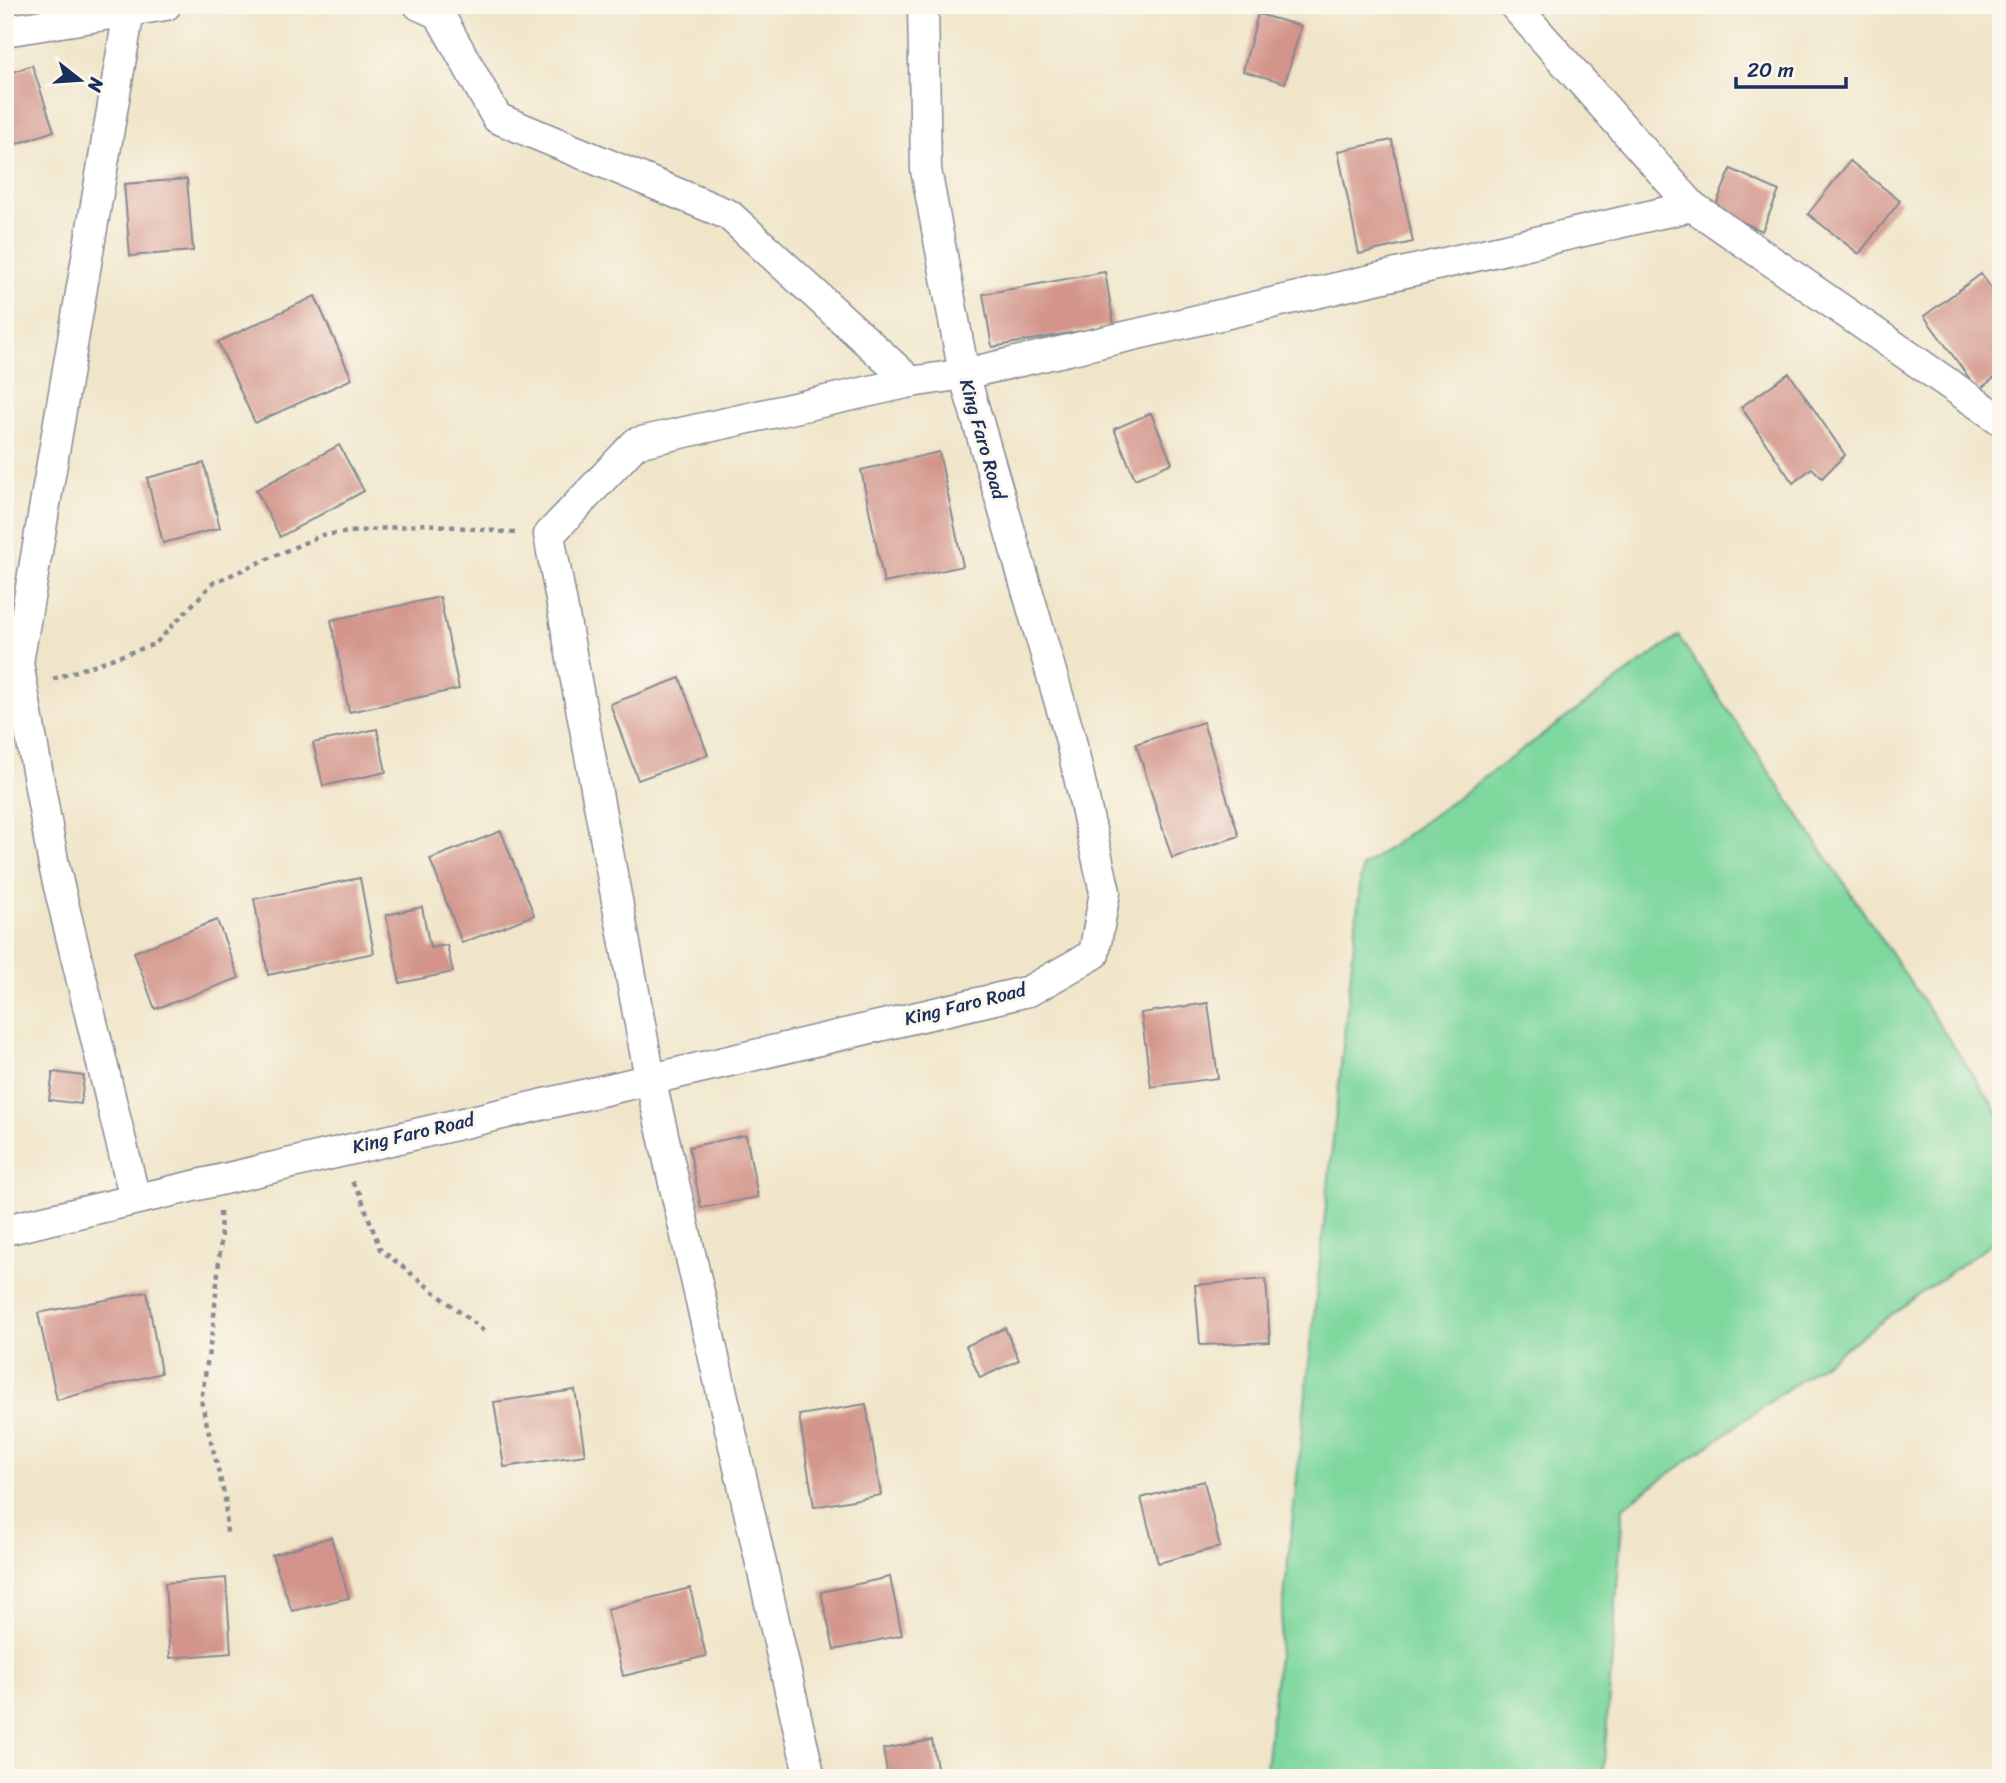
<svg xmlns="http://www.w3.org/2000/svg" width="2006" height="1783" font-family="Sriracha,sans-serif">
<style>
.green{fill:#7ed79d;stroke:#4c837e;stroke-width:2}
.building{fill:#d3958b}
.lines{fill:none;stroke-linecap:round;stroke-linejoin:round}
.minor-casing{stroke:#868a94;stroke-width:33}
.path{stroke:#868a94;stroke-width:4.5;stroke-dasharray:5 5;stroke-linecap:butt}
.minor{stroke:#fff;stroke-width:30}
.labels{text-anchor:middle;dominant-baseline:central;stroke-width:6;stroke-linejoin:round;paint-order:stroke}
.street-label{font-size:19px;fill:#1b2f5e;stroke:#fbf7ec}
</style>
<rect width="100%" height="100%" fill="#fbf7ec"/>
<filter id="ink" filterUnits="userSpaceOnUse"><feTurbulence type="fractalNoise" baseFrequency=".0143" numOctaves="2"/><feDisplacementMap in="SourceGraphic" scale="14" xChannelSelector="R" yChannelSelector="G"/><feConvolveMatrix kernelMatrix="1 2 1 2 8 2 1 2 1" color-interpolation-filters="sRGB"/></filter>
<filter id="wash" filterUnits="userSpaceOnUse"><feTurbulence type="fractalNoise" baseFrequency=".00686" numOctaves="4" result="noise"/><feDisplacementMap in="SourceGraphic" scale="28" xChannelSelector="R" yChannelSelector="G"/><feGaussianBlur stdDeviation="1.57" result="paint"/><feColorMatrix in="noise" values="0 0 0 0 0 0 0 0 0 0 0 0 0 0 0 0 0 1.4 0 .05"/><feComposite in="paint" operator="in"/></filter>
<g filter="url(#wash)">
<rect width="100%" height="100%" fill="#f0e5c9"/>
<polygon class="green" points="1678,636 2001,1117 2001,1236 1623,1507 1603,1778 1265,1778 1362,867"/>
<g id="blocks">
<g class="building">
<polygon points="1258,14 1301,26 1285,83 1243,71"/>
<polygon points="32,65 54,131 5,148 5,75"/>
<polygon points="1392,140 1413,242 1359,254 1338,151"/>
<polygon points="1850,161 1900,201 1859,254 1808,214"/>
<polygon points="1731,169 1779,191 1762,231 1714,209"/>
<polygon points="187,179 193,251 130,256 124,184"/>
<polygon points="1105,272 1114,325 992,347 983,294"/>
<polygon points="1981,274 2001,301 2001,373 1978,390 1924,316"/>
<polygon points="315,296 352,379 255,423 218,342"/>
<polygon points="1789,373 1845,455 1822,478 1812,468 1793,483 1741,407"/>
<polygon points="1151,413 1172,463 1135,479 1114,429"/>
<polygon points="339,445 364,491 280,537 256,490"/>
<polygon points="939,452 963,566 884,583 861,470"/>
<polygon points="204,463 220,528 163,543 147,478"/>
<polygon points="440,597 459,689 349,712 331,620"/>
<polygon points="680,678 708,755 638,780 610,704"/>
<polygon points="1203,722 1239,836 1172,858 1136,744"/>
<polygon points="377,729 386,772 323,786 313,743"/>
<polygon points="501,831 534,915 462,943 430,859"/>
<polygon points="360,878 374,953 268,975 254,899"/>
<polygon points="422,907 430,948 447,945 453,972 400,983 386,915"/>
<polygon points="217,920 239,978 155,1009 134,952"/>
<polygon points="1208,1003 1218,1078 1151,1087 1141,1013"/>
<polygon points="53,1072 84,1076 81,1104 49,1100"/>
<polygon points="746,1135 758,1197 701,1208 689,1147"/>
<polygon points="1266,1279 1270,1342 1200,1345 1195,1285"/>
<polygon points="147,1292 161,1373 57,1400 38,1313"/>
<polygon points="1005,1328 1019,1360 980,1378 966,1346"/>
<polygon points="575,1390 585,1455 504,1467 494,1402"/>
<polygon points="866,1404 881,1495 814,1507 799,1415"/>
<polygon points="1204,1481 1220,1547 1158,1563 1141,1498"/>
<polygon points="331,1537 349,1598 292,1611 272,1555"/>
<polygon points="890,1577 902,1635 834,1650 821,1592"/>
<polygon points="226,1578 231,1653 170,1658 165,1583"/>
<polygon points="690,1588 706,1656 623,1676 607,1609"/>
<polygon points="932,1740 939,1778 888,1778 883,1749"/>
</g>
</g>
</g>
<g filter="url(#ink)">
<use href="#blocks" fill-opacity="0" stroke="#868a94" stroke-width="2"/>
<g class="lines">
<g class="minor-casing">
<g id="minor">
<polyline points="419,5 439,14 497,118 729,215 911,382"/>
<polyline points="1514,5 1692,206"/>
<polyline points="129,11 18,663 54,866 135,1199"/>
<polyline points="5,31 166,5"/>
<polyline points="5,1230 1029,991 1094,954 1105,892 1070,737 964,374 926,170 923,5"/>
<polyline points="810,1778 650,1078 549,535 636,443 911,382 964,374 1692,206 2001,420"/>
</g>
</g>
<g class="path">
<polyline points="53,679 155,644 213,583 322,535 426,524 516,533"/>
<polyline points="352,1182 360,1194 380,1249 485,1332"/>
<polyline points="220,1212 221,1239 213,1327 201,1400 225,1498 227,1534"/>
</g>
<use href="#minor" class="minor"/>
</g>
</g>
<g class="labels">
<g class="street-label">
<text transform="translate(983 439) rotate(74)">King Faro Road</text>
<text transform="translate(965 1004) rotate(-14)">King Faro Road</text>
<text transform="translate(413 1133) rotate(-13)">King Faro Road</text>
</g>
</g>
<rect width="2006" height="1783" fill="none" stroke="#fbf7ec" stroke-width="28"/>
<g transform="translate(80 80) rotate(107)" stroke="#fbf7ec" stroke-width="5" paint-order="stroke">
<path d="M0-5L12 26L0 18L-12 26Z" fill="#1b2f5e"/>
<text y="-10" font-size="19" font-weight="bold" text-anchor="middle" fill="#1b2f5e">N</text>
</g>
<path d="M1736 77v10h110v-10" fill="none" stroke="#1b2f5e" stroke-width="3.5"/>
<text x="1747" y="77" font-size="21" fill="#1b2f5e" stroke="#fbf7ec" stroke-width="5" paint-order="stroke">20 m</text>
</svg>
